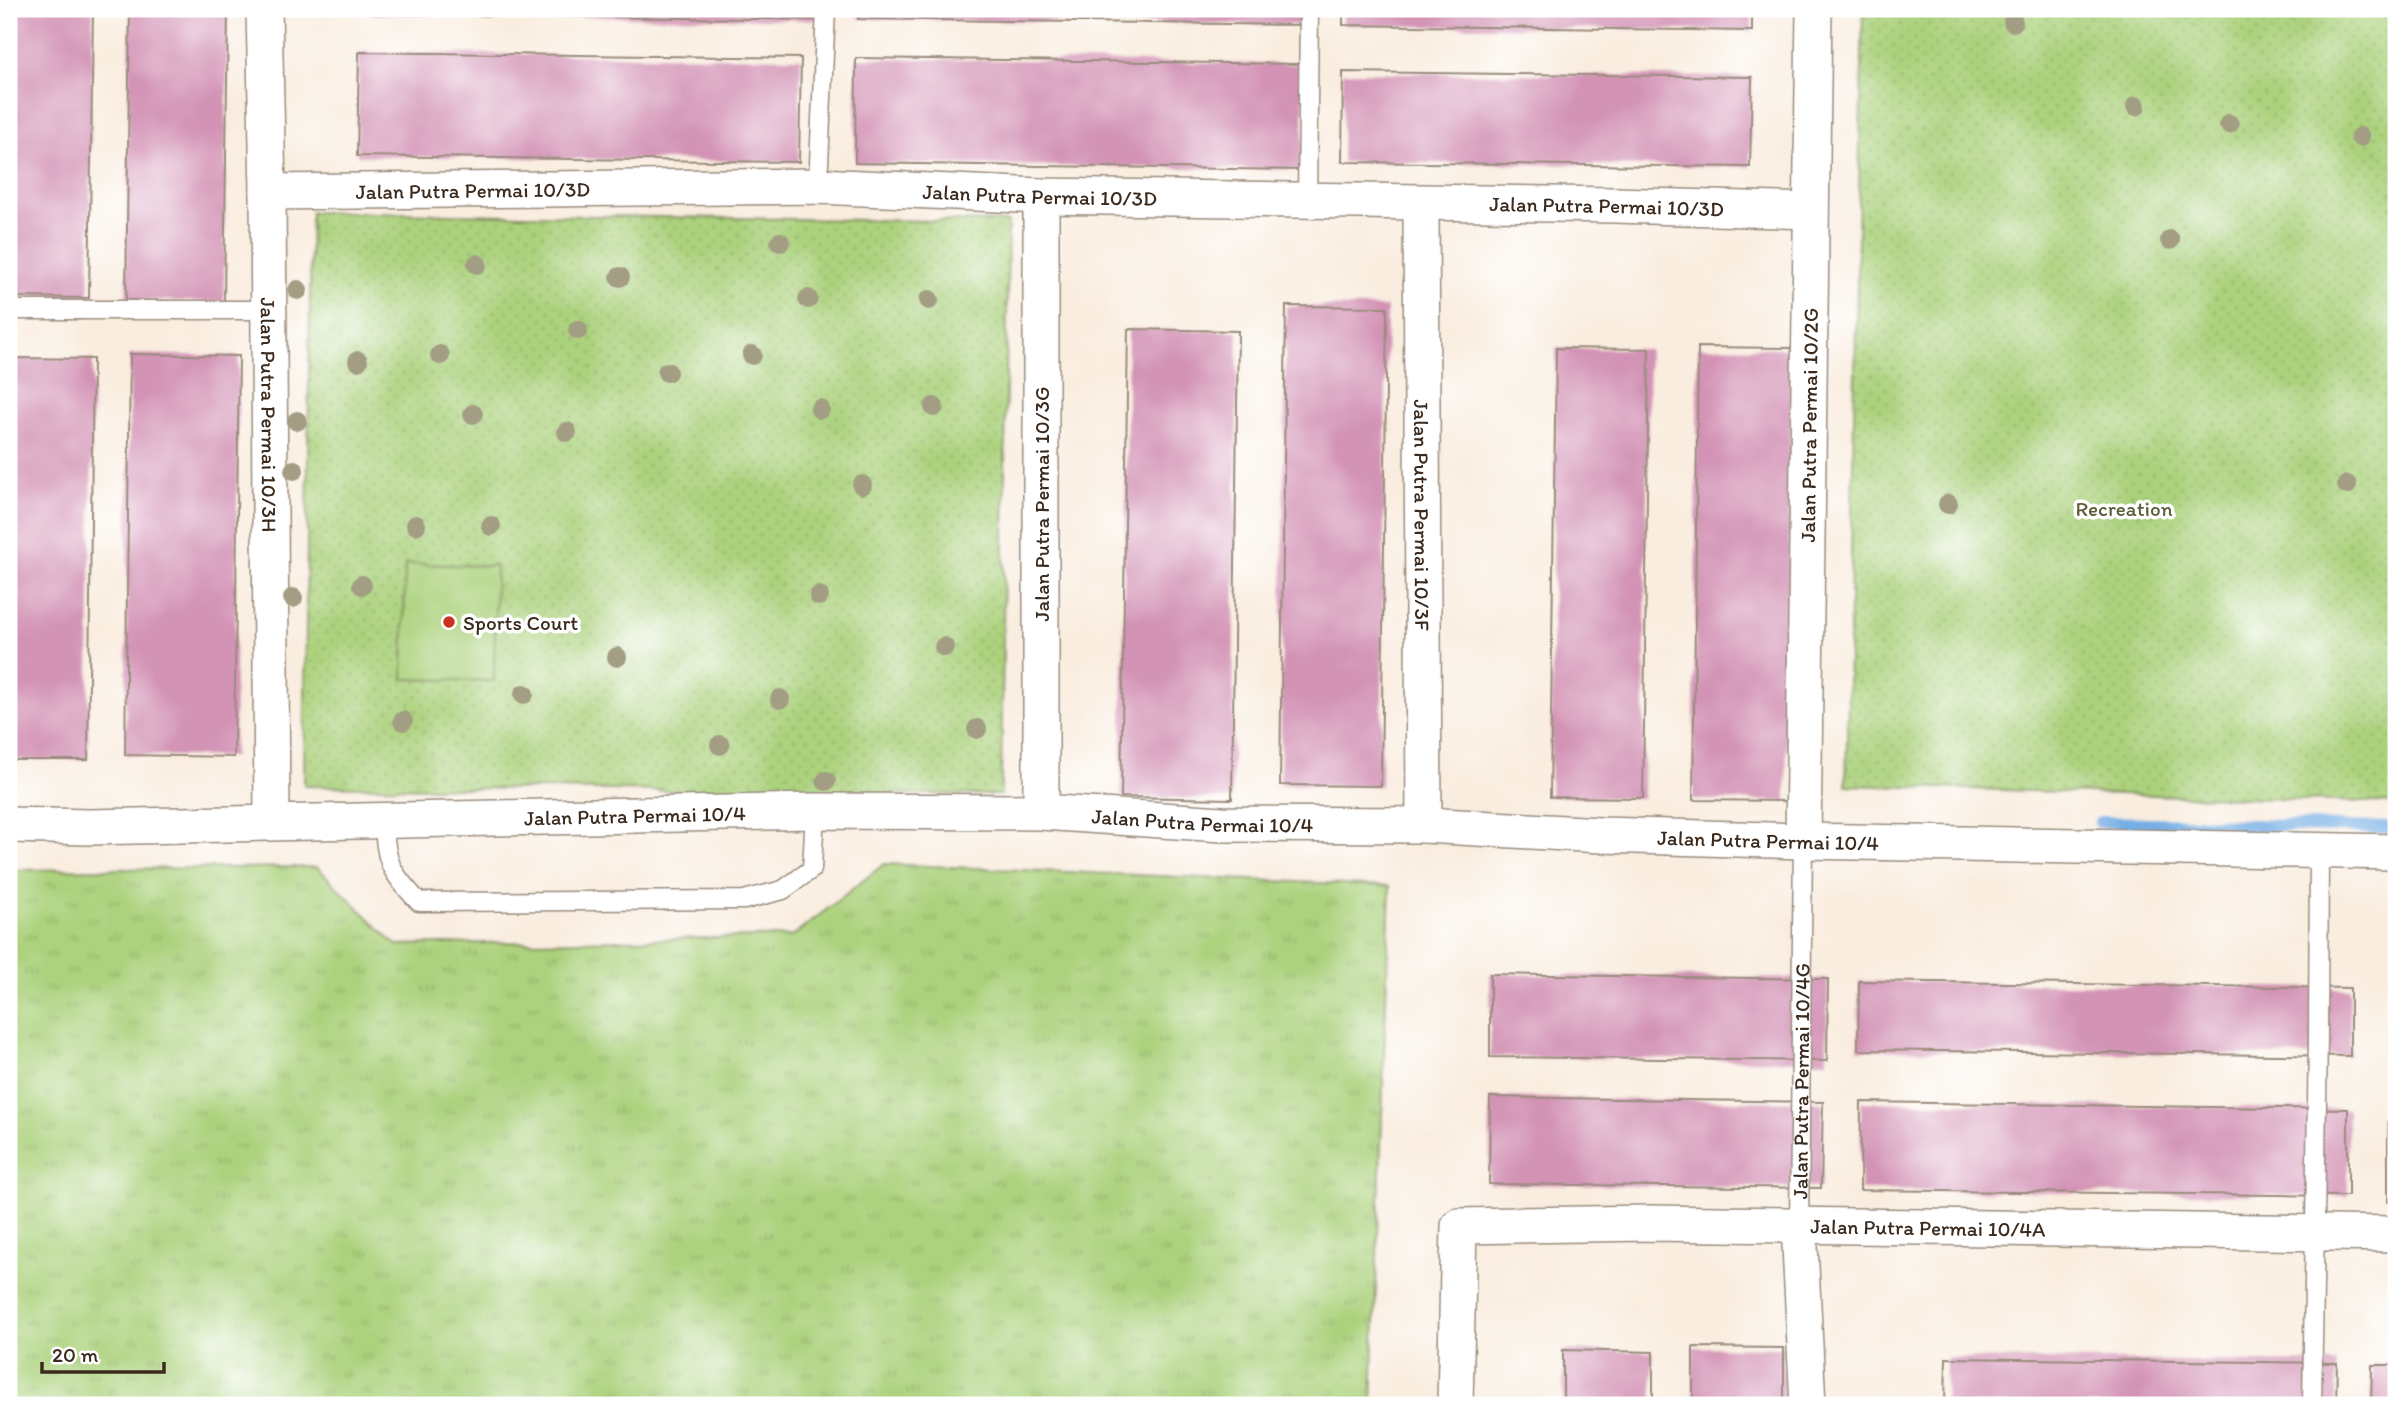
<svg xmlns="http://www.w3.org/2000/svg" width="2405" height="1414" font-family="Itim,sans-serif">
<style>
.grass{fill:url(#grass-tufts);stroke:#747e4e;stroke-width:2}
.park{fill:url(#park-dots);stroke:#747e4e;stroke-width:2}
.pitch{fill:#acd27d;stroke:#747e4e;stroke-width:2}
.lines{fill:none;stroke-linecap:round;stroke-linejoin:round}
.stream{stroke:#74aee4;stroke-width:12}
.building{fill:#d393b5}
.lane-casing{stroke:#9a8c7e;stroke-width:21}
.street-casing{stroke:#9a8c7e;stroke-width:38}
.lane{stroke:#fff;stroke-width:18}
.street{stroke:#fff;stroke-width:35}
.tree{fill:#a39d84}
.poi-dot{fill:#c8321e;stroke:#fff;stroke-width:2.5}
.labels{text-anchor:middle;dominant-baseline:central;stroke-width:7;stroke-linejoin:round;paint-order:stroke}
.street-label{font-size:21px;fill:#3b2a1e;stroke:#fff}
.park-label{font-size:21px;fill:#5d5c3a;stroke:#fff}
.poi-label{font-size:21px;fill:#3b2a1e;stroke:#fff;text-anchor:start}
</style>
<defs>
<pattern id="grass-tufts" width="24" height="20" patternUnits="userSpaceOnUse" patternTransform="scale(1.75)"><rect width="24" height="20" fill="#acd27d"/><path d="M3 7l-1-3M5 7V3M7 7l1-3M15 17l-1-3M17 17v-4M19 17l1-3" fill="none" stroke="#95b46c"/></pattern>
<pattern id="park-dots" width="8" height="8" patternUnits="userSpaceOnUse" patternTransform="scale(1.75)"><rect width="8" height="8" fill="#acd27d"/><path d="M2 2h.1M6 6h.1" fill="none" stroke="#95b46c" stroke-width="1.8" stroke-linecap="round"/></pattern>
</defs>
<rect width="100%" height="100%" fill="#fff"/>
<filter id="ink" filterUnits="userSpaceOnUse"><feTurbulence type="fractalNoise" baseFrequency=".0143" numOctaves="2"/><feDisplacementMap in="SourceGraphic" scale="14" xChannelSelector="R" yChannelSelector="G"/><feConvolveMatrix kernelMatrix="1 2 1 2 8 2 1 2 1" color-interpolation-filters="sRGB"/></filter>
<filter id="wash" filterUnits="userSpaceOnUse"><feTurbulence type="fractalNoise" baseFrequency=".00686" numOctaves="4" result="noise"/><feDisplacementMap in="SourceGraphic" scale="28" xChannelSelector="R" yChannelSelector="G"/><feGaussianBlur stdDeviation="1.57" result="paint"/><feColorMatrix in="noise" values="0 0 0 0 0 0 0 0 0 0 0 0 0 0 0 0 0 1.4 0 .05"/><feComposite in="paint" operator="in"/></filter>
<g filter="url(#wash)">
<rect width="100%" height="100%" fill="#f9eddf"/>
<polygon class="grass" points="884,864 1390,886 1372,1405 9,1405 9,870 317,867 396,945 793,936"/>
<g class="park">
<polygon points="1863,9 2396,9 2396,803 1846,785"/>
<polygon points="311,212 1008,222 1001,795 304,786"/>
</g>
<polygon class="pitch" points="405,564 496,566 494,681 403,679"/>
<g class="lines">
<polyline class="stream" points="2100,822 2396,828"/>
</g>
<g id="blocks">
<g class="building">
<polygon points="9,9 93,9 89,298 9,297"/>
<polygon points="130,9 228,9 224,302 126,300"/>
<polygon points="371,9 823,9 823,20 371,14"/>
<polygon points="858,9 1300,9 1300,25 858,19"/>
<polygon points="1343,9 1752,9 1752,31 1343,25"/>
<polygon points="359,52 801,58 799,162 357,156"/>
<polygon points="856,58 1304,64 1303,170 855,163"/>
<polygon points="1343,72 1752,77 1750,167 1342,162"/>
<polygon points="1286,306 1387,307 1381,786 1280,785"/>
<polygon points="1128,329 1238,331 1232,799 1121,797"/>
<polygon points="1698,347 1792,348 1786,801 1693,800"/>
<polygon points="1556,348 1649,349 1643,798 1550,797"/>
<polygon points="130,354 239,356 234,757 125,755"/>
<polygon points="9,358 93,359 88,760 9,760"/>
<polygon points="1490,974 1828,979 1827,1061 1490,1057"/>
<polygon points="1859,981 2350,988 2350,1056 1858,1050"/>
<polygon points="2390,982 2396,982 2396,1063 2391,1064"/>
<polygon points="1490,1097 1823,1102 1821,1188 1489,1184"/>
<polygon points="1861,1102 2348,1109 2348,1196 1860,1190"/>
<rect x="2388" y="1122" width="8" height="80"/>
<polygon points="1693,1347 1784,1348 1784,1405 1693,1405"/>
<polygon points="1563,1350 1653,1352 1653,1405 1563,1405"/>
<polygon points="1946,1358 2337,1363 2336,1405 1945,1405"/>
<polygon points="2372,1365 2396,1365 2396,1405 2371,1405"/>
</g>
</g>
</g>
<g filter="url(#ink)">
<use href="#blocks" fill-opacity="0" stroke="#9a8c7e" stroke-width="2"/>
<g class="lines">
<g class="lane-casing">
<g id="lane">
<polyline points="818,186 826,9"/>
<polyline points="1307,202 1309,9"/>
<polyline points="9,310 267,310"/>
<path d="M384,822C385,862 391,873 419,902L744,900L783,890L812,869L815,811"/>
<path id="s1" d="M1799,1226L1803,841"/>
<polyline points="2312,1405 2318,1039 2319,850"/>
</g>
</g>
<g class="street-casing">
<g id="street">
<path id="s2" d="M264,9L268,192L272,822"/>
<path id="s3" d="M268,192L818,186L1041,196L1615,205L1810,211"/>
<path id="s4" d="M1421,203L1424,825"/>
<polyline points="1041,812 1041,196"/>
<path id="s5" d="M9,825L89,827L815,811L1041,812L1222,824L1424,825L1601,835L1803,841L2396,852"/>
<path id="s6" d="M1803,841L1814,9"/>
<polyline points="1799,1226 1808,1405"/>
<path id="s7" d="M1455,1405L1459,1226L1651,1223L2396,1234"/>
</g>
</g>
<use href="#lane" class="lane"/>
<use href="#street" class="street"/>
</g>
<g class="tree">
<circle cx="2013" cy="22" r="10"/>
<circle cx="2136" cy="106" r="10"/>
<circle cx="2229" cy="124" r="10"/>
<circle cx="2360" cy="137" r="10"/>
<circle cx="2170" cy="240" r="10"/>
<circle cx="780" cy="242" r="10"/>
<circle cx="477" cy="264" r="10"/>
<circle cx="620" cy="277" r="10"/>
<circle cx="298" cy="290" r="10"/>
<circle cx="808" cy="299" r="10"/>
<circle cx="929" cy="300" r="10"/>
<circle cx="578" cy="330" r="10"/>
<circle cx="440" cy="355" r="10"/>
<circle cx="752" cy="355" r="10"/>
<circle cx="358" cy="361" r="10"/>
<circle cx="667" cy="372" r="10"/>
<circle cx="934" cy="407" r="10"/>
<circle cx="820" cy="409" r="10"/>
<circle cx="473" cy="414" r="10"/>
<circle cx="297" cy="421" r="10"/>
<circle cx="567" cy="432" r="10"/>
<circle cx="294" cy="470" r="10"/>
<circle cx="862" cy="485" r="10"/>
<circle cx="2347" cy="485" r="10"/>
<circle cx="1948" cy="504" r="10"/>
<circle cx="416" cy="525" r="10"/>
<circle cx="491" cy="526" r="10"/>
<circle cx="362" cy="585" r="10"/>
<circle cx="819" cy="596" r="10"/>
<circle cx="293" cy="598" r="10"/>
<circle cx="944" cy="647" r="10"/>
<circle cx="617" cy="657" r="10"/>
<circle cx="524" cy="694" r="10"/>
<circle cx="780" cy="699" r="10"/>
<circle cx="403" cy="721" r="10"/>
<circle cx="977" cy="729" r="10"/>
<circle cx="720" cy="745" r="10"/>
<circle cx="826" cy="781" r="10"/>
</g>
</g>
<circle class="poi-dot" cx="449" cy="622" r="7"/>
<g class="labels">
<g class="street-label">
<text stroke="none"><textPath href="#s3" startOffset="205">Jalan Putra Permai 10/3D</textPath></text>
<text stroke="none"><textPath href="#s3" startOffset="772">Jalan Putra Permai 10/3D</textPath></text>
<text stroke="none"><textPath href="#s3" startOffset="1339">Jalan Putra Permai 10/3D</textPath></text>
<text stroke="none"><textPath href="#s2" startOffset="406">Jalan Putra Permai 10/3H</textPath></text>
<text stroke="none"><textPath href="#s6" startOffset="416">Jalan Putra Permai 10/2G</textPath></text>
<text transform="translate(1041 504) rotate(-90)">Jalan Putra Permai 10/3G</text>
<text stroke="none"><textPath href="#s4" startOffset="312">Jalan Putra Permai 10/3F</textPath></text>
<text stroke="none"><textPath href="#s5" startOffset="626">Jalan Putra Permai 10/4</textPath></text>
<text stroke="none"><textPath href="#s5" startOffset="1194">Jalan Putra Permai 10/4</textPath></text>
<text stroke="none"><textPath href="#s5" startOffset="1760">Jalan Putra Permai 10/4</textPath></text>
<text stroke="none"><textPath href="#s1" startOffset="145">Jalan Putra Permai 10/4G</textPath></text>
<text stroke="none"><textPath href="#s7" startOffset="648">Jalan Putra Permai 10/4A</textPath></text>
</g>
<g class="park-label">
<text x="2124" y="508">Recreation</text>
</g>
<g class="poi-label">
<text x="463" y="622">Sports Court</text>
</g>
</g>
<rect width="2405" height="1414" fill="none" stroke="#fff" stroke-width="35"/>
<path d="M42 1362v10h122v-10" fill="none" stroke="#3b2a1e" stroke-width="3.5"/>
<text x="52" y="1362" font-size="21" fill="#3b2a1e" stroke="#ffffff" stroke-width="5" paint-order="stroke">20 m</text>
</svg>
